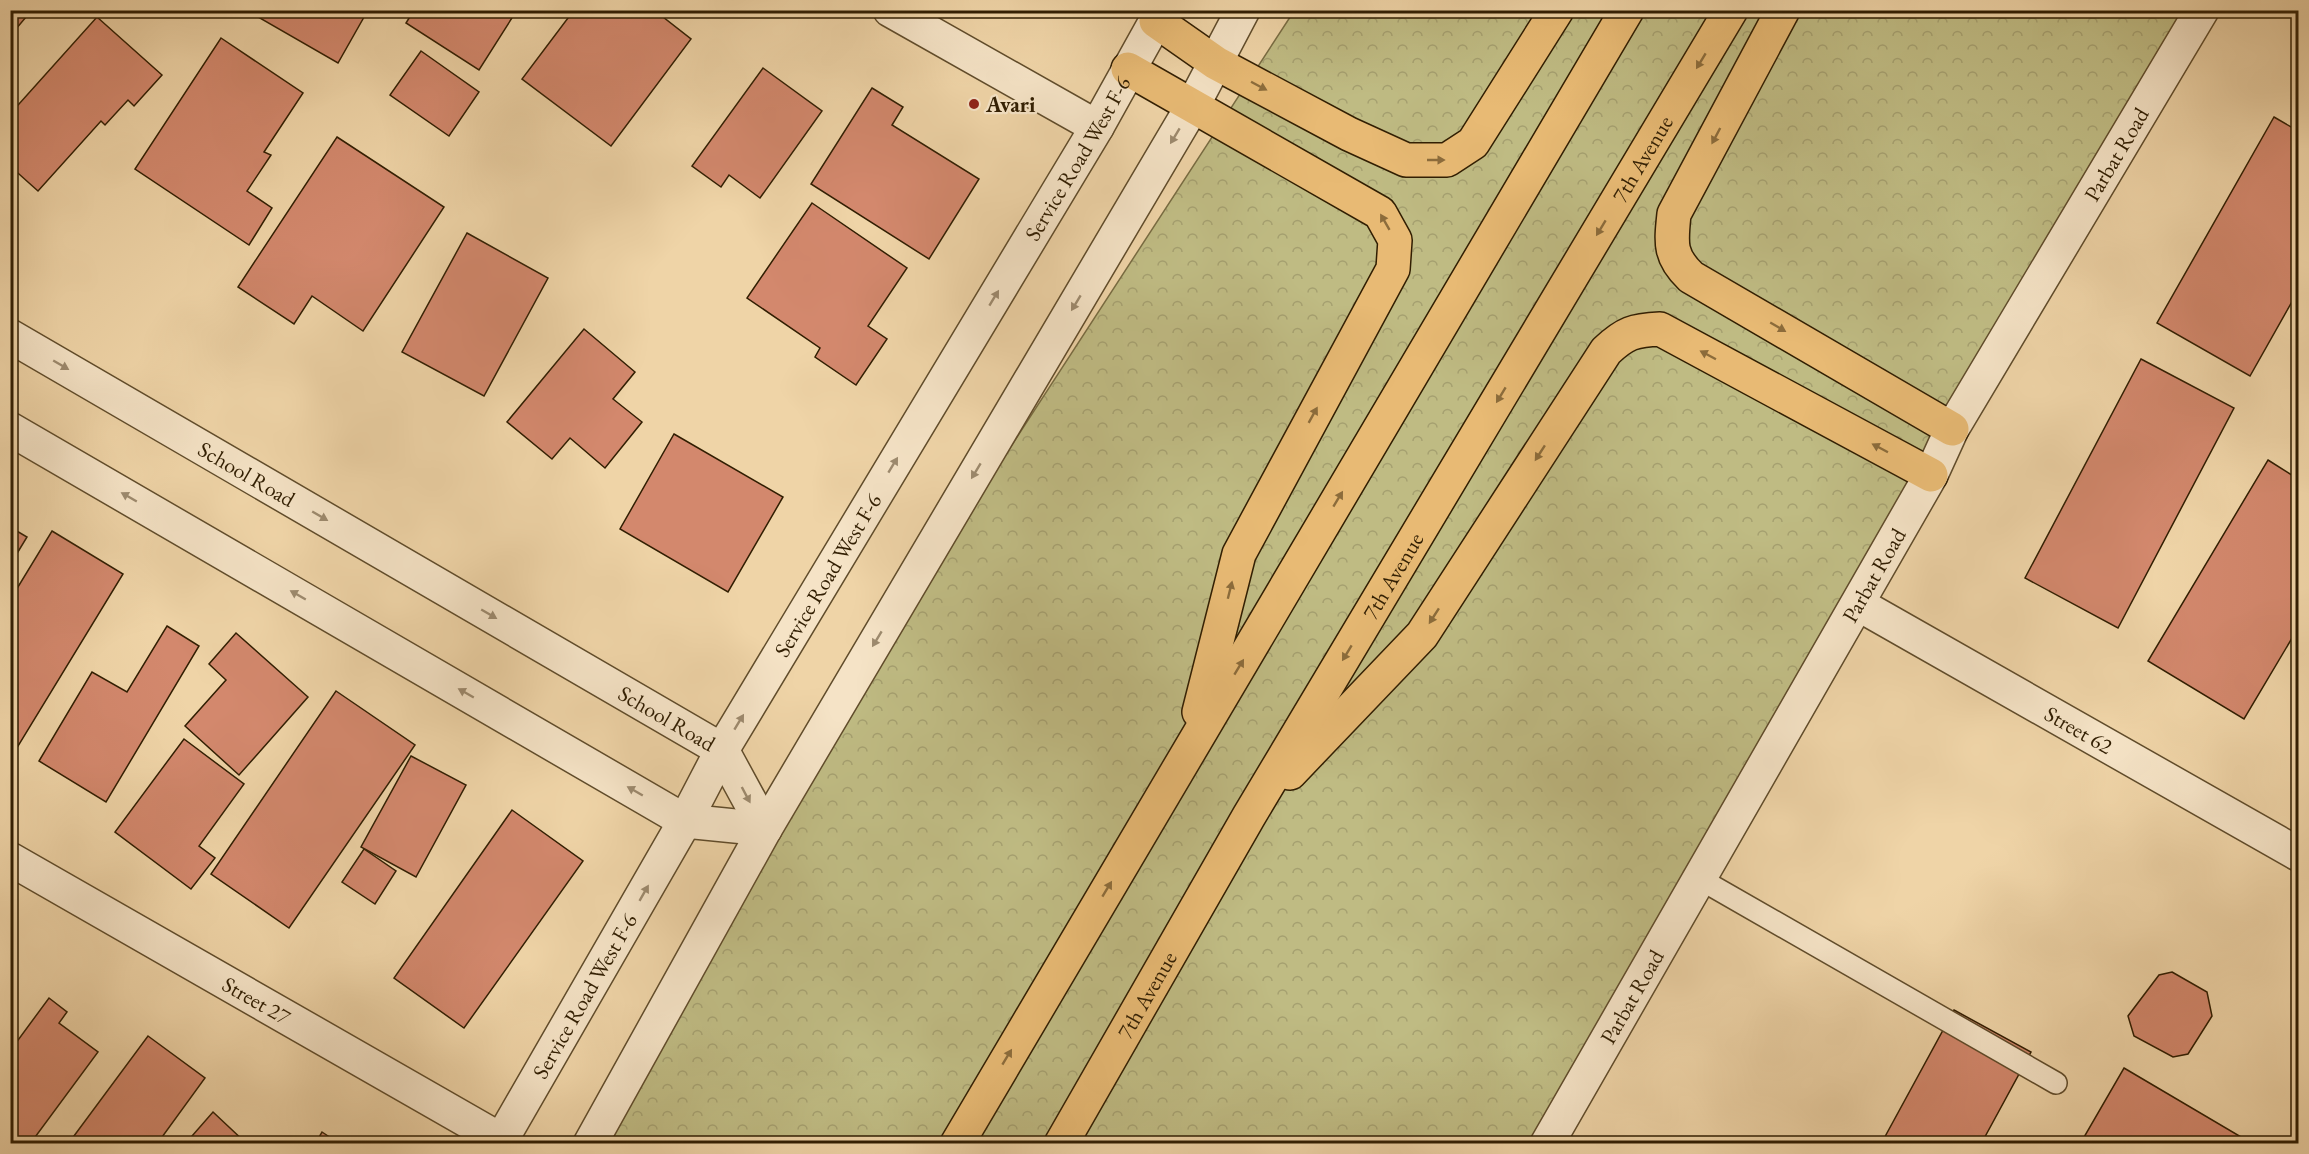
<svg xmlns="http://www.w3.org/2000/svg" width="2309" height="1154" font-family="'EB Garamond',serif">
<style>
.forest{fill:url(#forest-crowns);stroke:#786c42;stroke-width:1.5}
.building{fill:#d3886d;stroke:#311e02;stroke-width:1.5}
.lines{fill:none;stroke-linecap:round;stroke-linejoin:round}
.service-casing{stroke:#604c2b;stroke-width:24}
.minor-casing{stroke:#604c2b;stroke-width:36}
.tertiary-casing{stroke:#604c2b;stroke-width:36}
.primary-casing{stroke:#311e02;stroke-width:36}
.service{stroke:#f5e3c6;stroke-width:21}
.minor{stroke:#f5e3c6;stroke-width:33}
.tertiary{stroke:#f5e3c6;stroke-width:33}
.primary{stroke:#e8ba74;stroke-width:33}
.oneway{fill:#8c6c3b}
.oneway2{fill:#9d8a6e}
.poi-dot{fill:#8f2418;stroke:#f5e3c6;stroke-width:2}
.labels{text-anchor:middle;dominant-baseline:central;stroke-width:4.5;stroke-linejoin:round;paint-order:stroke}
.poi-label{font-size:22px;font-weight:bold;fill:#311e02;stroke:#f5e3c6;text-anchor:start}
.street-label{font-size:22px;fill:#311e02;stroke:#f5e3c6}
</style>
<defs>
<pattern id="forest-crowns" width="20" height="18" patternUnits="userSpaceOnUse" patternTransform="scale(1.5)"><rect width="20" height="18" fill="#bfbb83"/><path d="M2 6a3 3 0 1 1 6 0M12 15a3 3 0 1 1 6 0" fill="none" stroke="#a5a070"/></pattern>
</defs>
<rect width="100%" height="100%" fill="#efd4a7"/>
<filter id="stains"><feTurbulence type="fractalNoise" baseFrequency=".00333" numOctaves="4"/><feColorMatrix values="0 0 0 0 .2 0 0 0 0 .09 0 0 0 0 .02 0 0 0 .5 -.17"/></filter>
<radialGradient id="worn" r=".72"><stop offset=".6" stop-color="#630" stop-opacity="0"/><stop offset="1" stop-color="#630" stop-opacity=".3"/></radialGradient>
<polygon class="forest" points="1294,11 2207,11 1545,1143 577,1144 733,874"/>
<g class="building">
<polygon points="10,10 32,10 10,36"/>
<polygon points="246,10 368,10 338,63"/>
<polygon points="414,10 517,10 479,70 406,23"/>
<polygon points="574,10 654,10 691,39 611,146 522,79"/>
<polygon points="97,17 162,75 134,106 128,100 105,125 101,121 38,191 10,166 10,114"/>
<polygon points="221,38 303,93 264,152 271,155 247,191 272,208 249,245 135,169"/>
<polygon points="421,51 479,92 449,136 390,95"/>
<polygon points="763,68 822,111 760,198 729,175 721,187 692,166"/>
<polygon points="872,88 903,107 892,125 979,179 929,259 811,184"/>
<polygon points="2274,117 2298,131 2298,291 2250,376 2157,323"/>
<polygon points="337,137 444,207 363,331 312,296 294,324 238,287"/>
<polygon points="812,203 907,268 868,326 887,339 856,385 815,357 820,348 747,298"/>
<polygon points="467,233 548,278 484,396 402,352"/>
<polygon points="584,329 635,372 613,399 642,422 605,468 570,438 552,459 507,422"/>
<polygon points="2141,359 2234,408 2118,628 2025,578"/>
<polygon points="674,434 783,497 728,592 620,529"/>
<polygon points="2268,460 2298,479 2298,628 2244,719 2148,661"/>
<polygon points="10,527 27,537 10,565"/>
<polygon points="52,531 123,574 12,756 10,600"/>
<polygon points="167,626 199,646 106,802 39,761 92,672 127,692"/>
<polygon points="236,633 308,697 239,775 185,726 226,680 209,664"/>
<polygon points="336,691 415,745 289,928 211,874"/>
<polygon points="184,739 244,784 199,846 215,858 191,889 115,832"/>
<polygon points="411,756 466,785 416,877 361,847"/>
<polygon points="512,810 583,861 464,1028 394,978"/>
<polygon points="364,849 396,871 375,904 342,882"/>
<polygon points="2172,972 2207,992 2212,1016 2188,1054 2173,1057 2134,1036 2128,1016 2159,975"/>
<polygon points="49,998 67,1012 59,1023 98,1052 30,1144 23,1144 10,1134 10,1051"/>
<polygon points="1954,1010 2031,1052 1981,1144 1881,1144"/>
<polygon points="148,1036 205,1078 157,1144 68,1144"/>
<polygon points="2124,1068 2253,1144 2080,1144"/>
<polygon points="213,1112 247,1144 185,1144"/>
<polygon points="322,1132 340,1144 315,1144"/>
</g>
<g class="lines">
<g class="service-casing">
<polyline id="service" points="1700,879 2056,1083"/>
</g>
<g class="minor-casing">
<g id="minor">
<polyline points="890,10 1097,127"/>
<path id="s1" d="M1858,604L2298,854"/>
<path id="s2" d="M10,859L501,1140"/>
<path id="s3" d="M1547,1144L1931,475L1952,429L2202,10"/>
</g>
</g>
<g class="tertiary-casing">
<g id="tertiary">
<path id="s4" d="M10,336L722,750L765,829"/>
<polyline points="10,429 685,821 765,829"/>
<path id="s5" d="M499,1144L685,821L722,750L1097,127L1162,10"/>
<polyline points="590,1144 765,829 1192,107 1243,10"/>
</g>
</g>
<g class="primary-casing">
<g id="primary">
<path d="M1783,10L1674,214C1671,243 1669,256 1691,277L1952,429"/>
<polyline points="1156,21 1216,63 1349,134 1406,160 1447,160 1473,143 1557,10"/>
<polyline points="1128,69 1380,213 1395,240 1393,269 1239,554 1199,712"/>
<path d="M1290,773L1422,635L1606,351C1625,333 1634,330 1660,329L1931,475"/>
<polyline points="957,1144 1627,10"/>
<path id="s6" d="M1061,1144L1249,816L1731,10"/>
</g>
</g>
<use href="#service" class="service"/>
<use href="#minor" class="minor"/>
<use href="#tertiary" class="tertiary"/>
<use href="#primary" class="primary"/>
</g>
<defs><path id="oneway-solid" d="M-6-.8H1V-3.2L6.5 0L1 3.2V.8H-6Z" transform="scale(1.5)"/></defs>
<g class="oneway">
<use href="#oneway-solid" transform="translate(1701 61) rotate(121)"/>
<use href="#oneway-solid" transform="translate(1259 86) rotate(28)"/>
<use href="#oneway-solid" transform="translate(1716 136) rotate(118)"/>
<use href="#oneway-solid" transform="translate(1436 160)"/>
<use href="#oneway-solid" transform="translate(1385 222) rotate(-120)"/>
<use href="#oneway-solid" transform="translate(1601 228) rotate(121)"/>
<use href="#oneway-solid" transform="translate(1778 327) rotate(30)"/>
<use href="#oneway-solid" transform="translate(1708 355) rotate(-152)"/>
<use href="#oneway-solid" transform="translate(1501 395) rotate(121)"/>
<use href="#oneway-solid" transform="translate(1313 415) rotate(-61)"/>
<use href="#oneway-solid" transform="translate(1880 448) rotate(-152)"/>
<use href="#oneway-solid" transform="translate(1540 453) rotate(123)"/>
<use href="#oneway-solid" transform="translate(1338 499) rotate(-59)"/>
<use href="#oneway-solid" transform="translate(1230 590) rotate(-76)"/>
<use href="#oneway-solid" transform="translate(1434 616) rotate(123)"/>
<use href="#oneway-solid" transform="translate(1347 653) rotate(121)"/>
<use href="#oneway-solid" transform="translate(1239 667) rotate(-59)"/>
<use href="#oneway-solid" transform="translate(1107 889) rotate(-59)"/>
<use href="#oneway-solid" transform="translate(1007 1057) rotate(-59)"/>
</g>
<g class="oneway2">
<use href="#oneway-solid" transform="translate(1175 136) rotate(121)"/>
<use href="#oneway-solid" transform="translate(994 298) rotate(-59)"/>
<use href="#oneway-solid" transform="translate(1076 303) rotate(121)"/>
<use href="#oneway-solid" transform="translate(61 365) rotate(30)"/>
<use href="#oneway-solid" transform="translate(893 465) rotate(-59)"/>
<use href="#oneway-solid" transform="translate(976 471) rotate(121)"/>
<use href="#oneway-solid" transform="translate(129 497) rotate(-150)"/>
<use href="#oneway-solid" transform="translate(320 516) rotate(30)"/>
<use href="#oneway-solid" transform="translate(298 595) rotate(-150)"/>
<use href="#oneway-solid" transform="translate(489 614) rotate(30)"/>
<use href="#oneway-solid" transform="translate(877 639) rotate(121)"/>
<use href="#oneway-solid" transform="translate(466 693) rotate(-150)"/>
<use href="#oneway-solid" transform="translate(739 722) rotate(-59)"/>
<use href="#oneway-solid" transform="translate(635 791) rotate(-150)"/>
<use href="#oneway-solid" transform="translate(746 795) rotate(62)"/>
<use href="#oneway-solid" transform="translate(644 893) rotate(-60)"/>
</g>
<circle class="poi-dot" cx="974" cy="104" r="6"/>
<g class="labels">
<g class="poi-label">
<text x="986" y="104">Avari</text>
</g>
<g class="street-label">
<text stroke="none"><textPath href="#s3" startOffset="1142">Parbat Road</textPath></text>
<text stroke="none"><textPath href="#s5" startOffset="1143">Service Road West F-6</textPath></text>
<text stroke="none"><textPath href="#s6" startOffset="1144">7th Avenue</textPath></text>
<text stroke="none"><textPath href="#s4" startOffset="274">School Road</textPath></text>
<text stroke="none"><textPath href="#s5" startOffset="657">Service Road West F-6</textPath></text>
<text stroke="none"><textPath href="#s6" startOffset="658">7th Avenue</textPath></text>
<text stroke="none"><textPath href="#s3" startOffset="656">Parbat Road</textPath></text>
<text stroke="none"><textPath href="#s4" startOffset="760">School Road</textPath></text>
<text stroke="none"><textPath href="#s1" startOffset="254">Street 62</textPath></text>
<text stroke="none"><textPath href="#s6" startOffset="172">7th Avenue</textPath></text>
<text stroke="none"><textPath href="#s5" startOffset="171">Service Road West F-6</textPath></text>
<text stroke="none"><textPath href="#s3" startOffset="170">Parbat Road</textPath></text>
<text stroke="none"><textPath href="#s2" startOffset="284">Street 27</textPath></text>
</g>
</g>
<rect width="2309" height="1154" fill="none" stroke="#efd4a7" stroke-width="36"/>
<rect x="12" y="12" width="2285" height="1130" fill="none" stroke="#311e02" stroke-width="3"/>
<rect x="18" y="18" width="2273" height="1118" fill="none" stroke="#311e02" stroke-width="1.5"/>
<rect width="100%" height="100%" filter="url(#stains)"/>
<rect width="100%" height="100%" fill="url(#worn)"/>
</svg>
